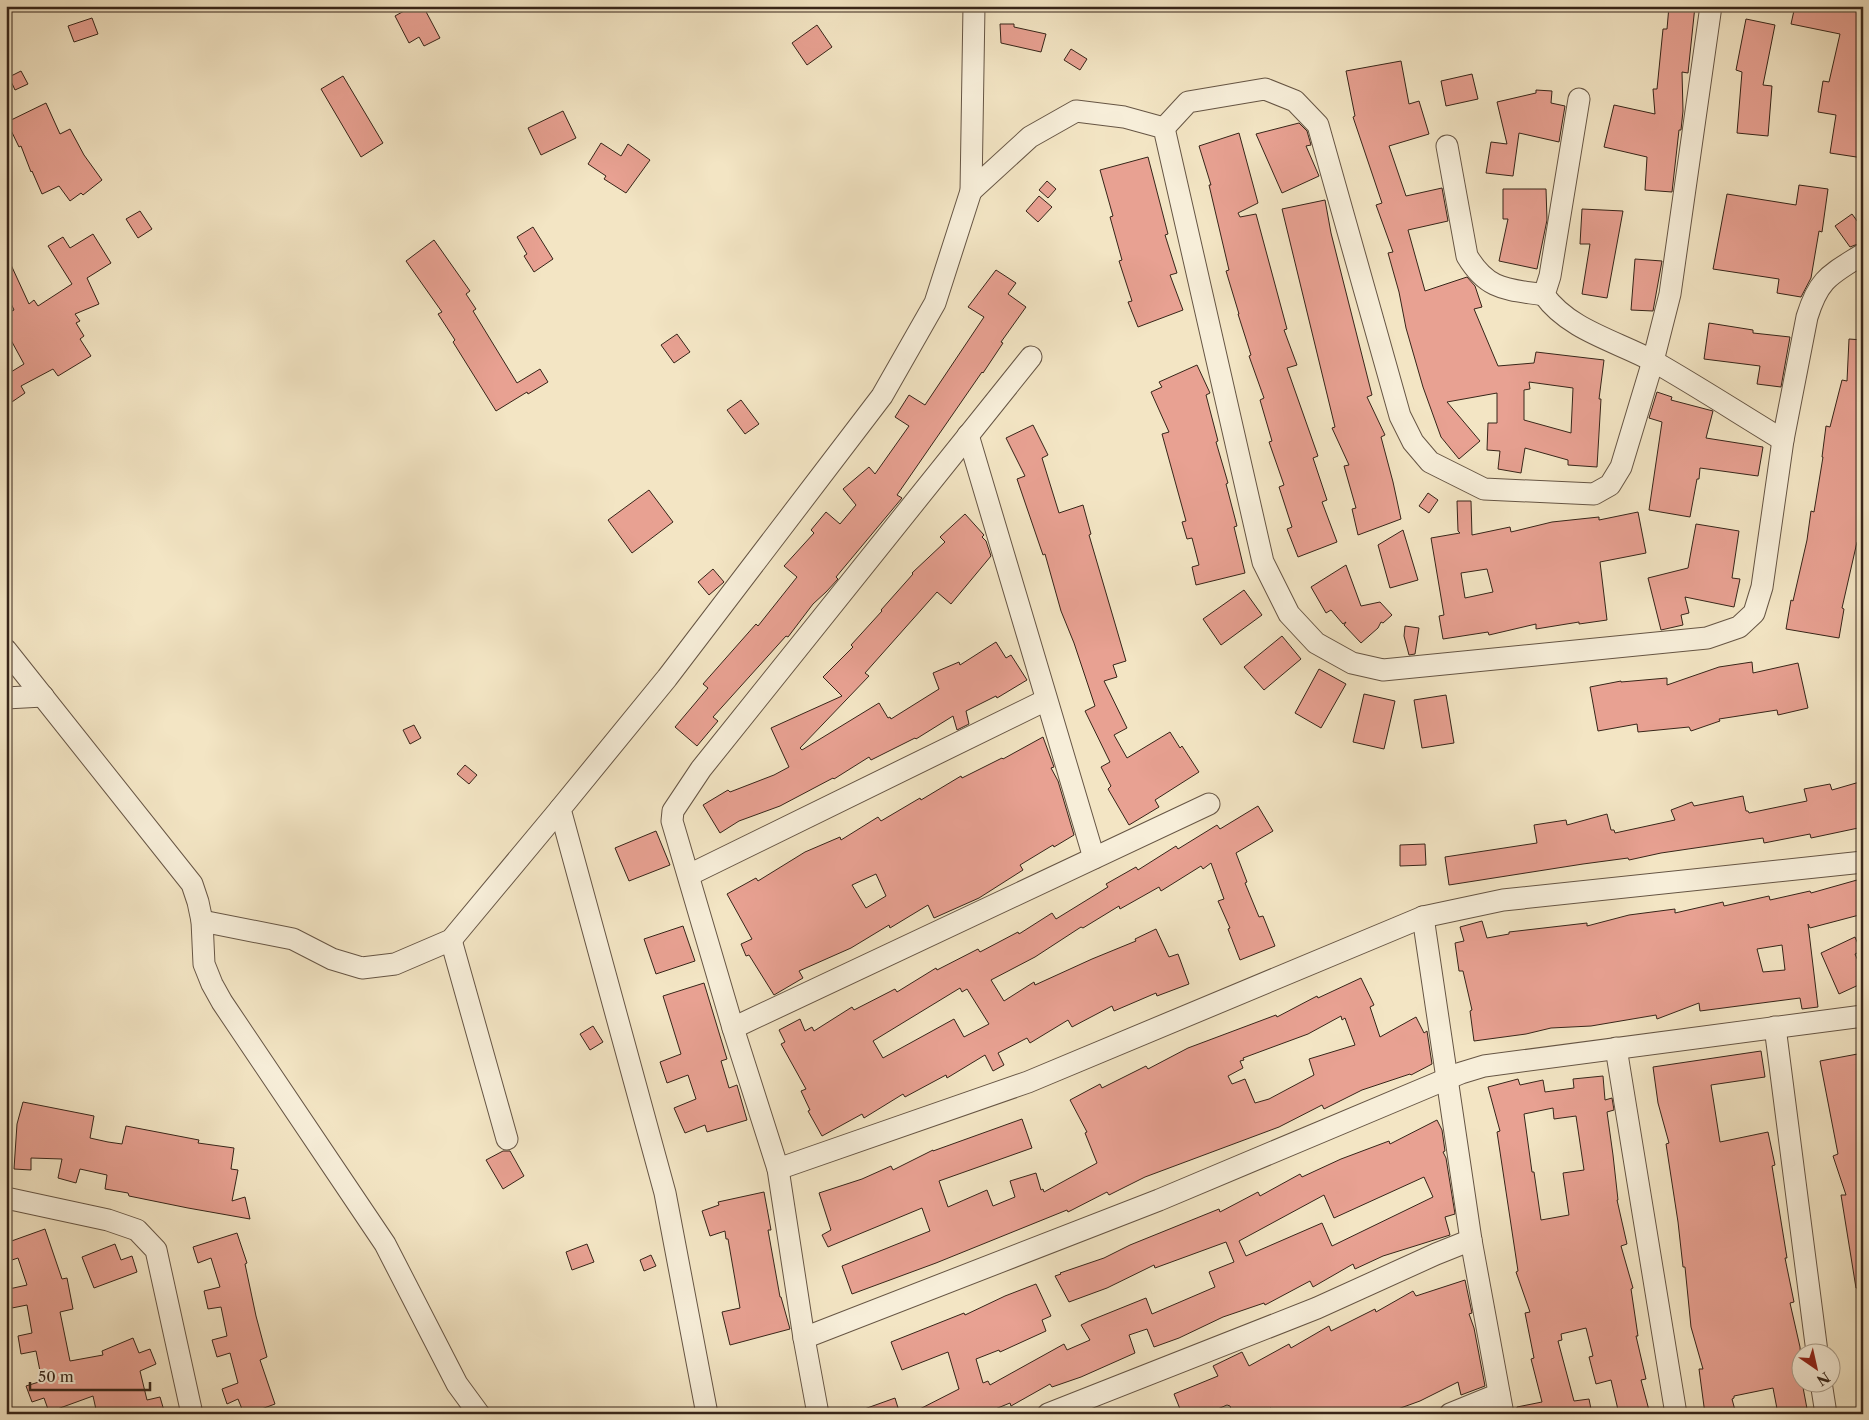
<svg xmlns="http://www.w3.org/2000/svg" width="1869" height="1420" font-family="'Libre Caslon Text',serif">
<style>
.building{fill:#e8a192;stroke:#372519;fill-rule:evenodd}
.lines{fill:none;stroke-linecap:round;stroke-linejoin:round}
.minor-casing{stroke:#654;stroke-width:23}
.minor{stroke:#f7eed9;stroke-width:21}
</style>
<rect width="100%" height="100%" fill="#f3e5c4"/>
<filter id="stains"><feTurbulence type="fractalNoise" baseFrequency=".004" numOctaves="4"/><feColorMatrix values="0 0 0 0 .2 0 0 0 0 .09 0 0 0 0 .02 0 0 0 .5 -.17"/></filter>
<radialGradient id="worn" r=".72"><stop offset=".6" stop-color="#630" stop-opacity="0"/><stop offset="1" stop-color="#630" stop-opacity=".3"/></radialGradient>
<g class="building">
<polygon points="413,6 423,6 440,38 424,46 419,37 409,43 395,16"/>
<polygon points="1669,6 1695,6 1688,73 1682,72 1683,111 1681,130 1679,130 1672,192 1645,190 1647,157 1604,147 1614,105 1655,114 1653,89 1657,89 1663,29 1667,29"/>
<polygon points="1795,6 1863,6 1863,114 1860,131 1863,131 1863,158 1830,153 1836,115 1818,112 1823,81 1829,82 1840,34 1791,24"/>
<polygon points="92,18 98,34 74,42 68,26"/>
<polygon points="1746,19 1775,25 1763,85 1772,86 1768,136 1737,133 1742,72 1736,70"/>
<polygon points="1000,24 1014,24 1014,27 1046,34 1041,52 1001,43"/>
<polygon points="817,25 832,47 807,65 792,43"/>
<polygon points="1071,49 1087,59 1080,70 1064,60"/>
<path d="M1401,61L1409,104L1419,101L1429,134L1389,146L1406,196L1442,188L1448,221L1408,230L1425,291L1467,277L1475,286L1482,307L1474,309L1498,366L1534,363L1536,352L1604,360L1599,399H1601L1597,467L1568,465V460L1525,448L1521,473L1498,469L1500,451L1487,450L1488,423H1497V393L1447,402L1480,441L1459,459L1441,437L1423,387L1406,328L1399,292L1388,253L1393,252L1376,205L1382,203L1353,117L1355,116L1346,71ZM1529,382L1573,388L1571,433L1524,420V390L1530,389Z"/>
<polygon points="21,71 28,84 15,90 9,77"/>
<polygon points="1472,74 1478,99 1446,106 1441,81"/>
<polygon points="343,76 383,143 361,157 321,89"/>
<polygon points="1536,90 1552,91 1551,103 1565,106 1559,142 1519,133 1513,176 1486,173 1491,142 1507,144 1497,102 1536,93"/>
<polygon points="46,103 60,134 70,129 84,155 102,180 83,195 81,193 70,201 59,186 42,194 32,171 31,172 21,146 19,147 7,122"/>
<polygon points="563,111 576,138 541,155 528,128"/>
<polygon points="1299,123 1307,131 1311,145 1306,146 1319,176 1282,193 1256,134"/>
<polygon points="1239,133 1258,203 1238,213 1240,217 1256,214 1287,329 1284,330 1297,365 1287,368 1318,456 1313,458 1327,500 1322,502 1337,542 1298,557 1287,529 1292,527 1279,487 1284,485 1269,442 1272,441 1260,400 1264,398 1249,356 1251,355 1238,314 1239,314 1226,271 1229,270 1209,185 1211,185 1199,146"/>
<polygon points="601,143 621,156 628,144 650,160 626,193 604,179 606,176 588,164"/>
<polygon points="1148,157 1168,234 1165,235 1177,273 1170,275 1183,310 1138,327 1128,302 1132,301 1119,261 1122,260 1110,217 1113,216 1100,170"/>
<polygon points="1047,181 1056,189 1048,198 1039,190"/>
<polygon points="1799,185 1828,189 1822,232 1819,231 1811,278 1801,297 1777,293 1779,279 1713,269 1727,194 1796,205"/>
<polygon points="1503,189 1546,189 1547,220 1537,269 1499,261 1508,219 1503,219"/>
<polygon points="1039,196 1052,207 1038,222 1026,211"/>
<polygon points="1325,200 1331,233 1372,395 1367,397 1385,435 1381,437 1393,482 1401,519 1358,535 1352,509 1356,508 1344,466 1349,465 1332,428 1335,427 1282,209"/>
<polygon points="1582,209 1623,211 1607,298 1582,294 1590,244 1580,244"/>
<polygon points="140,211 152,229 138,238 126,219"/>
<polygon points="1852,214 1863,229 1863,242 1850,247 1835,226"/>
<polygon points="533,227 553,259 534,272 524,256 527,254 517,237"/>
<polygon points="93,234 111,263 87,278 99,304 75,314 80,321 76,323 84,336 80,339 91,356 58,376 53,369 21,386 25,393 6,406 6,375 24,364 6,331 6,314 14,310 6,293 6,254 29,304 34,300 38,306 72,284 48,246 63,237 70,248"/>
<polygon points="434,240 470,291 466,294 476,309 473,311 517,383 540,369 548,382 528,394 527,392 496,411 453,342 455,340 438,314 442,312 406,261"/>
<polygon points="1635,259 1662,261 1653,311 1631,310"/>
<polygon points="996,270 1016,283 1008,294 1026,307 1001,342 1003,343 983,373 982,372 897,495 902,498 836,577 838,579 826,592 813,604 788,637 786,636 713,717 718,721 697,746 675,727 708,688 703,684 756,624 758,626 797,577 784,566 814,533 811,530 826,512 840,524 856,505 843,489 869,467 875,474 909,426 895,417 909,395 925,405 984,317 968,307"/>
<polygon points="1709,323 1753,330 1753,333 1790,337 1781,387 1757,384 1760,366 1704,359"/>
<polygon points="677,334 690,352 674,363 661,345"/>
<polygon points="1849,339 1863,340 1863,529 1860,543 1857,542 1842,608 1844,609 1839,638 1786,629 1791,600 1793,601 1807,540 1811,511 1814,512 1823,457 1822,457 1826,426 1830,427 1842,380 1847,381"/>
<polygon points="1197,365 1210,393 1206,395 1218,441 1216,442 1228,483 1226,484 1237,526 1234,527 1245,573 1196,585 1192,567 1199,565 1192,538 1187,539 1182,522 1186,521 1162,434 1169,432 1151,392 1162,387 1159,382"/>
<polygon points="1657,392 1672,397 1671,400 1713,411 1706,438 1763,447 1758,476 1700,468 1699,479 1697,479 1690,517 1649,510 1662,422 1649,418"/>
<polygon points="741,400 759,424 745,434 727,410"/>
<polygon points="1033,425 1048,455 1042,458 1059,513 1083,505 1091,534 1089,535 1126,661 1113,665 1117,677 1104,681 1127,728 1114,735 1127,758 1170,732 1180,748 1182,746 1199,772 1155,800 1159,807 1129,825 1108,789 1111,786 1101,767 1110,762 1085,711 1095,706 1074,643 1061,611 1045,554 1043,555 1017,479 1025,476 1006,438"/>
<polygon points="649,490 673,522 632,553 608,520"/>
<polygon points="1428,493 1438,500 1429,513 1419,506"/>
<path d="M1457,501H1471L1472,535L1510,527L1511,532L1552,522L1599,517V520L1638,512L1646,553L1600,562L1607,620L1579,624V622L1536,629V624L1489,635L1488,632L1443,639L1439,616L1444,615L1431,538L1460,533L1458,531ZM1487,569L1493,592L1465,598L1461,573Z"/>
<polygon points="965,514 984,535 982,537 986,541 991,556 951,604 937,592 865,673 869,676 800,748 802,750 879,703 888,718 890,717 891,719 939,689 933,673 959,662 960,665 996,642 1006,658 1011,655 1027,680 997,698 996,696 966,711 969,724 957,730 953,716 916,739 915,738 871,760 869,757 834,779 833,778 780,806 739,821 720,833 703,805 728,790 730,792 774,775 789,767 771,728 842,696 823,677 853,647 851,645 882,611 881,610 913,574 912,573 945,542 940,537"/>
<polygon points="1696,524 1739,531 1732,578 1740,579 1734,607 1685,597 1689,613 1681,615 1683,625 1661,630 1648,578 1688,568"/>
<polygon points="1403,530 1418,580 1390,588 1378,545"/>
<polygon points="1346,565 1361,606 1380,602 1392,615 1383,623 1381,622 1378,628 1361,643 1344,625 1346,622 1343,624 1331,610 1326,613 1311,587"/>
<polygon points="713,569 724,582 709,595 698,582"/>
<polygon points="1244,590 1262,615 1221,645 1203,619"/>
<polygon points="1405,626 1419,628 1415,654 1409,655 1404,636"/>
<polygon points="1282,636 1301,659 1264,690 1244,667"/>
<polygon points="1752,662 1753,673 1798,663 1808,708 1778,715 1777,710 1719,719 1720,721 1691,731 1689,727 1638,732 1637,724 1598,731 1590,687 1621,681 1621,682 1667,678 1667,685 1719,667"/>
<polygon points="1319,669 1346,684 1321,728 1295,713"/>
<polygon points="1364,694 1395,701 1384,749 1353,742"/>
<polygon points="1446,695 1454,743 1422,748 1414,700"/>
<polygon points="414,725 421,738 410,744 403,730"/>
<path d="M1043,737L1054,767L1051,768L1058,781L1074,835L1054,847L1053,845L1020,865L1023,870L979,898L934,918L928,905L890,928L889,925L851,948L799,971L803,978L774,995L749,955L746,956L741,944L752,939L727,894L756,878L758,881L805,852L840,837L841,840L878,817L881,821L920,798L921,800L961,776L962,778L1002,758L1003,759ZM876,874L886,896L866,908L852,885Z"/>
<polygon points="465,765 477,775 469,784 457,774"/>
<polygon points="1863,781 1863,827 1811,838 1810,834 1764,843 1763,838 1661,853 1629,860 1628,858 1583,864 1449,885 1445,857 1537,843 1534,825 1566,820 1567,825 1607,814 1611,830 1614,830 1615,833 1675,820 1671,810 1692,802 1694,806 1743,796 1746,811 1748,811 1749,813 1807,801 1804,789 1830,784 1832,790"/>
<path d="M1258,806L1273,831L1236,853L1247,882L1245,883L1259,917L1263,916L1275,946L1240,960L1228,929L1230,928L1218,901L1224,899L1211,863L1203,869L1201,866L1161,891L1159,887L1120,909L1119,906L1083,928L1081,927L1035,957L991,980L1004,1001L1034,982L1035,985L1092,959L1136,941L1135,939L1156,929L1169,957L1178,954L1189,984L1157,996L1156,993L1114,1011L1112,1006L1072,1027L1068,1020L1030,1043L1027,1038L998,1053L1004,1065L993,1071L985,1055L947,1078L946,1075L905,1097L903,1094L864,1118L862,1114L822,1136L808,1111L810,1110L801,1091L806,1089L781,1044L785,1042L779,1030L800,1019L805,1031L812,1027L814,1031L852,1007L854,1010L895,989L897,992L936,968L937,970L978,949L980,952L1018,932L1019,934L1052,913L1056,919L1108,887L1106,884L1136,867L1138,870L1176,846L1178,849L1217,825L1220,829ZM960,988L962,992L967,989L989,1024L964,1037L954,1019L883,1058L873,1041Z"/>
<polygon points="656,831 670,865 629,881 615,848"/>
<polygon points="1425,844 1426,865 1400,866 1400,845"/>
<path d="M1857,880L1863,904V914L1810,928L1808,924L1818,1007L1802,1009L1800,998L1700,1011L1699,1003L1657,1019L1656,1015L1591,1026L1551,1028L1526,1034L1474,1041L1470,1011L1472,1010L1463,971H1459L1455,943L1464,941L1460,927L1482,921L1487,938L1509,934V932L1587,923V926L1629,915L1675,909V913L1723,902L1724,906L1769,896L1770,900L1810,891L1811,893ZM1782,945L1785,970L1763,972L1757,949Z"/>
<polygon points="683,926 695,961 656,974 644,939"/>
<polygon points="1855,937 1861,951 1855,954 1863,972 1863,983 1839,994 1821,953"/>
<path d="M1361,978L1374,1005L1370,1007L1380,1037L1416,1017L1424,1033L1427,1031L1432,1064L1411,1075L1410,1074L1362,1090L1324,1109L1322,1105L1279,1127L1145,1177L1109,1195L1107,1192L1068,1212L1067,1210L936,1263L852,1294L842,1266L930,1231L922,1208L828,1247L822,1235L831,1230L819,1193L862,1179L891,1166L893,1170L933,1150V1151L1022,1119L1032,1148L939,1181L948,1207L987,1190L993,1206L1015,1197L1010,1181L1036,1173L1041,1190L1043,1189L1044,1192L1097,1163L1085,1133L1087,1132L1070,1100L1100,1084L1102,1088L1146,1066L1148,1069L1188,1048L1276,1015L1277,1017L1317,996L1318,998ZM1341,1016L1342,1020L1345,1018L1355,1045L1309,1059L1314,1075L1269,1099L1255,1103L1245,1079L1232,1084L1228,1076L1243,1068L1240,1061L1244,1060L1243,1058L1308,1034Z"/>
<polygon points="704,983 727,1059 721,1061 729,1088 737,1085 747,1120 707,1132 705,1125 685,1133 674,1108 696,1099 688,1075 667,1083 660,1062 681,1054 663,996"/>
<polygon points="593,1026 603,1042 590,1050 580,1034"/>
<polygon points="1761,1051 1765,1077 1711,1085 1720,1142 1768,1132 1775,1165 1772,1166 1787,1258 1785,1258 1794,1302 1790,1303 1800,1347 1802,1382 1808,1414 1778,1414 1773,1388 1734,1396 1734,1398 1732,1399 1736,1414 1705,1414 1699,1369 1703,1369 1691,1327 1685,1267 1683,1267 1678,1222 1666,1144 1669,1143 1658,1103 1653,1067"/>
<polygon points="1863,1053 1863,1287 1856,1288 1841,1195 1846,1195 1833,1156 1838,1154 1820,1061"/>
<path d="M1603,1076L1605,1100L1612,1098L1614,1110L1607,1112L1613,1155L1618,1200H1617L1627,1244L1621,1246L1633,1288L1631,1289L1638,1336H1636L1646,1379L1641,1380L1650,1414H1619L1611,1380L1596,1384L1589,1357L1593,1356L1586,1328L1561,1334L1562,1340L1558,1341L1574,1401L1589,1399L1592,1414H1517V1407L1542,1402L1531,1359L1534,1358L1525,1313L1530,1312L1516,1272L1518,1271L1497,1132L1500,1131L1488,1087L1518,1079L1520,1085L1543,1080L1545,1092L1574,1088L1573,1079ZM1553,1108L1554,1119L1576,1116L1584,1170L1563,1173L1569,1215L1541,1220L1534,1172H1532L1524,1114Z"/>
<polygon points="23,1102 94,1116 90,1138 108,1142 122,1144 126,1126 199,1140 198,1143 234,1148 231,1169 238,1170 232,1201 245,1197 250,1219 188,1208 129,1196 128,1193 105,1189 107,1175 80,1169 76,1183 58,1178 62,1159 31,1158 31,1170 14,1169 17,1124"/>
<path d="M1437,1120L1442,1130L1445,1151L1443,1152L1446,1158L1455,1214L1445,1217L1450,1235L1383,1256L1355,1269L1353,1264L1313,1287L1310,1281L1265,1305L1264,1303L1223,1317L1179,1338L1154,1347L1147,1329L1129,1335L1135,1353L1081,1377L1052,1387L1050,1384L1011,1406L1010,1403L983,1414H910L959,1389L948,1352L902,1370L891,1342L964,1313L965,1315L1005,1296L1036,1284L1051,1316L1042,1320L1046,1331L1000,1352L999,1350L976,1359L983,1383L988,1381L990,1385L1064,1344L1067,1350L1090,1340L1081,1325L1089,1321L1146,1298L1152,1314L1215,1287L1209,1272L1234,1262L1226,1242L1155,1268L1154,1265L1107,1288L1069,1302L1055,1276L1061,1274L1060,1273L1104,1258L1130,1245L1219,1209L1220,1212L1258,1192L1260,1196L1300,1174L1302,1177L1341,1159L1389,1141L1390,1144ZM1424,1177L1433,1197L1332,1246L1322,1223L1246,1256L1239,1241L1324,1195L1334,1218Z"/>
<polygon points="503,1151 510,1151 524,1176 503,1189 486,1160"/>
<polygon points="764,1192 771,1230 768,1230 780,1297 781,1297 790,1329 730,1345 722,1312 740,1308 728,1239 726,1239 725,1231 710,1236 702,1211 719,1205 718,1202"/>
<polygon points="45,1229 62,1279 67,1278 73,1309 60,1312 70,1361 103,1355 102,1351 133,1338 139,1353 150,1349 156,1364 140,1371 147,1400 160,1397 165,1414 97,1414 93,1396 49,1412 44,1398 32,1402 26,1386 42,1381 36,1351 21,1354 18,1336 32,1333 27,1305 12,1308 9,1289 27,1285 18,1258 6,1262 6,1243"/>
<polygon points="237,1233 247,1263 245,1264 256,1316 267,1357 260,1360 275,1404 248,1414 244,1414 238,1399 227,1404 222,1389 238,1383 230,1353 217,1357 212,1340 227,1336 221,1307 208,1309 204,1291 220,1287 211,1258 198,1263 193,1247"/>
<polygon points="115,1244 121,1260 132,1256 137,1272 94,1288 82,1257"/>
<polygon points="587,1244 594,1262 572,1270 566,1252"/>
<polygon points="651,1255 656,1266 644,1271 640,1260"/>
<polygon points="1465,1280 1472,1313 1469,1314 1474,1328 1485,1386 1461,1395 1458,1382 1420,1401 1384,1414 1274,1414 1271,1408 1257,1414 1233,1414 1230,1406 1227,1405 1206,1414 1182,1414 1174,1394 1218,1376 1213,1366 1242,1352 1249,1366 1289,1344 1291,1348 1329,1326 1331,1331 1375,1309 1376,1312 1413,1291 1416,1296"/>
<polygon points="895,1398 899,1411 890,1414 857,1414 856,1412"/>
</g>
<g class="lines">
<g class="minor-casing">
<g id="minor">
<path d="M1579,99L1550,276L1544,295C1569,330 1616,341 1653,361C1697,386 1740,414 1783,440"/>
<polyline points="1164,128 1188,102 1265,89 1295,101 1318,125 1400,416 1413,442 1430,462 1484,489 1594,494 1610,485 1621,467 1653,361 1670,294 1711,6"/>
<path d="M1447,146L1467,256C1488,291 1507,289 1544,295"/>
<path d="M971,191L1030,137L1076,111L1124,117L1164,128L1263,562L1289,614L1316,643L1352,663L1383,670L1707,638L1739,627L1754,613L1762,587L1783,440L1807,317C1819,278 1830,275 1863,254"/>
<polyline points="968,435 1094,858"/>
<polyline points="6,650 192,884 198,902 202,921 204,964 212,984 222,1002 385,1244 457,1384 479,1414"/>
<polyline points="6,698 43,696"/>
<polyline points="689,875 1046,700"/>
<polyline points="1423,917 1471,1240 1503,1414"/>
<polyline points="202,921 293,939 332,959 362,968 395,964 451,940 560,809"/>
<polyline points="451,940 507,1139"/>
<polyline points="1775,1027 1817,1352"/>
<polyline points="733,1028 1209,804"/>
<polyline points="1616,1048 1676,1414"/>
<polyline points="778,1169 1028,1082 1423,917 1503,900 1863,862"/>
<polyline points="6,1198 108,1220 137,1230 156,1250 192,1414"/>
<polyline points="804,1338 1159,1200 1461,1073 1484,1066 1863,1016"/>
<polyline points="1821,1382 1826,1414"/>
<polyline points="707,1414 665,1193 560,809 667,678 882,396 935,303 971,191 974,6"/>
<polyline points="818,1414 804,1338 778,1169 733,1028 672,821 673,811 701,769 1031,357"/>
<polyline points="1048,1414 1317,1308 1436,1254 1471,1240"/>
<polyline points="1450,1414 1499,1394"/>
</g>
</g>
<use href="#minor" class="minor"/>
</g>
<rect width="1869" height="1420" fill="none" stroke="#f3e5c4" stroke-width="25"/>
<rect x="8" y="8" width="1854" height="1405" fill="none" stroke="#372519" stroke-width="2.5"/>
<rect x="12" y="12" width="1844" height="1395" fill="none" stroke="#372519"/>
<g transform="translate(1816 1368) rotate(146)"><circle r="24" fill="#f7eed9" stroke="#aa9e8c"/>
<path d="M0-4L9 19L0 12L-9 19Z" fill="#8f2418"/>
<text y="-8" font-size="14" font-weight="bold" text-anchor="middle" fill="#372519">N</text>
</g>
<path d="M30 1382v8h120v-8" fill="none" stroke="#372519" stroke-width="2.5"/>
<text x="38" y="1382" font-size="15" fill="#372519" stroke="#f7eed9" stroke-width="4" paint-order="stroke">50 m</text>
<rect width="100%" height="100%" filter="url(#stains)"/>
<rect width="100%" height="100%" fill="url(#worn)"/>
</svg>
